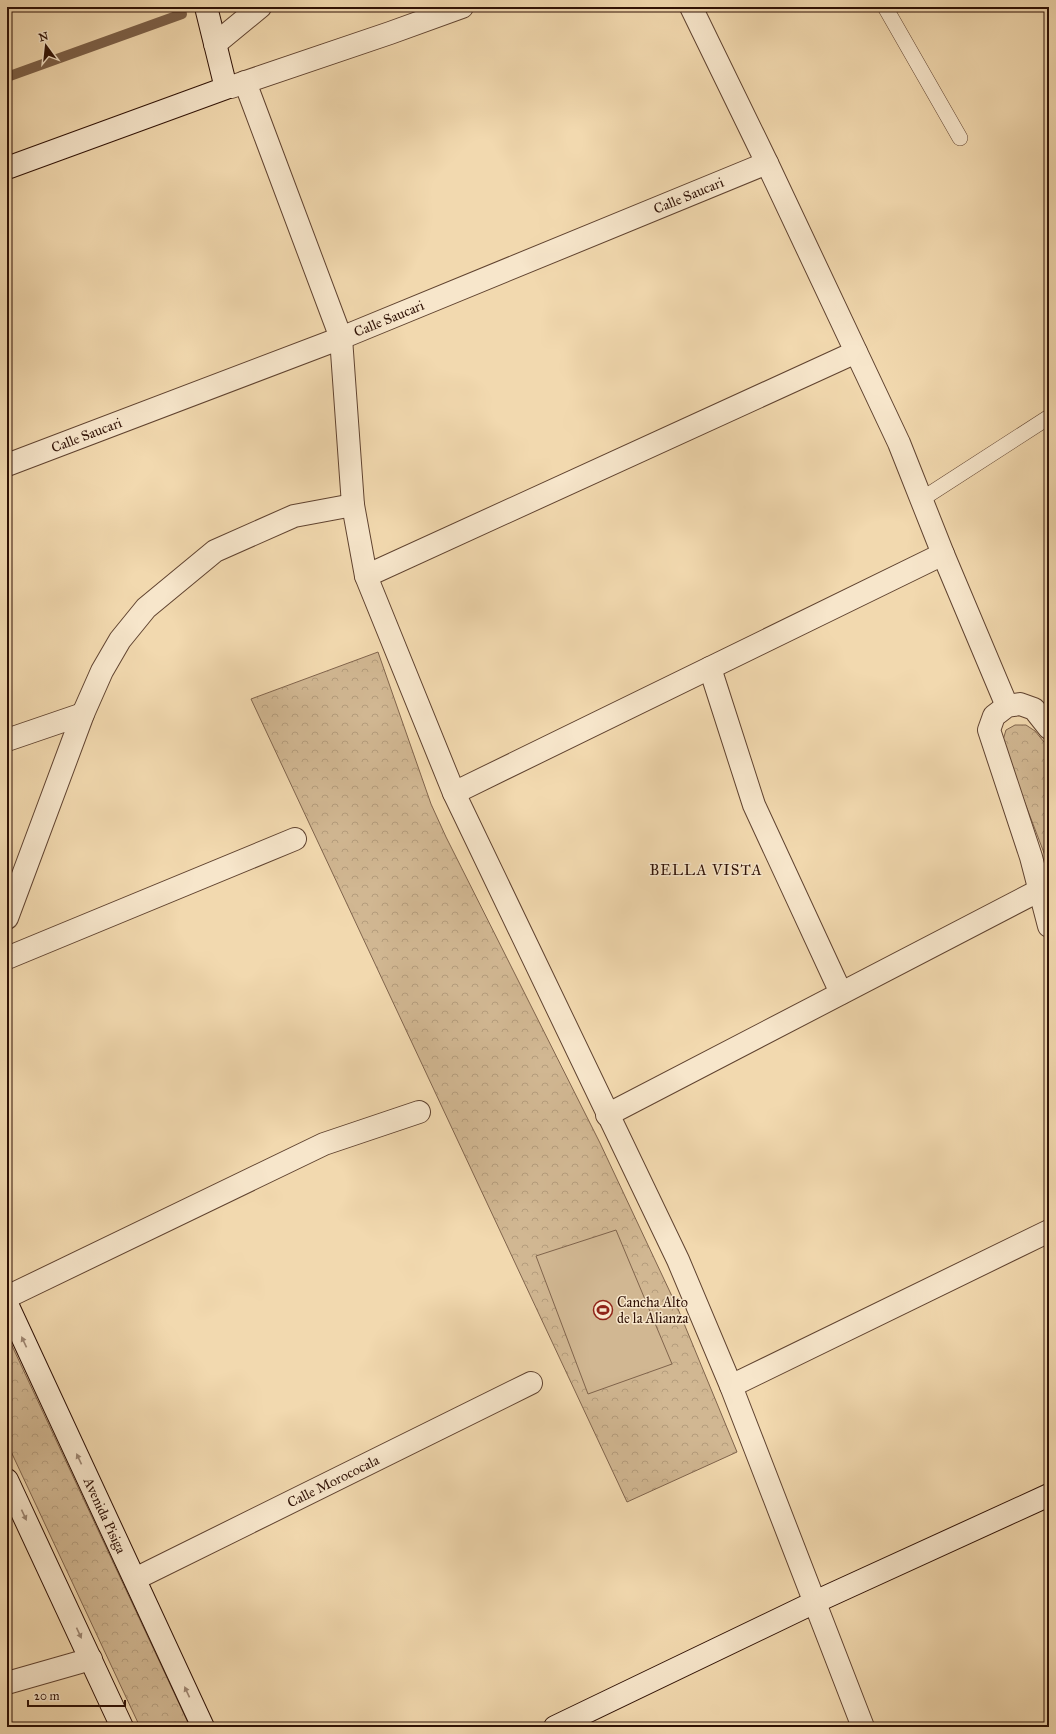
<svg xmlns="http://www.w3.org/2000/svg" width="1056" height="1734" font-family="'IM FELL Great Primer',serif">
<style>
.park{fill:url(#park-crowns);stroke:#80644c}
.pitch{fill:#d1b792;stroke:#80644c}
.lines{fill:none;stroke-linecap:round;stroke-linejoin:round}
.stream{stroke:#7c6048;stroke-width:10}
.lane-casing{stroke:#604330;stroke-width:16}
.street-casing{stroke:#604330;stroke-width:24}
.secondary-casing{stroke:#2f1105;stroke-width:24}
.lane{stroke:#f7e6cb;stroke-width:15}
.street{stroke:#f7e6cb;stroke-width:22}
.secondary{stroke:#f7e6cb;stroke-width:22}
.oneway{fill:#9d8672}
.labels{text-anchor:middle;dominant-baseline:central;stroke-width:3;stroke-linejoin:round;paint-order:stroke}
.street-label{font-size:14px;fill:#2f1105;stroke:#f7e6cb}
.poi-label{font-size:14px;fill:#2f1105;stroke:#f7e6cb;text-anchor:start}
.neighbourhood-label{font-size:15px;letter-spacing:1px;fill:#2f1105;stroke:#f7e6cb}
</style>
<defs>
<pattern id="park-crowns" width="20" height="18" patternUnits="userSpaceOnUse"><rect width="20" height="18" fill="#d1b792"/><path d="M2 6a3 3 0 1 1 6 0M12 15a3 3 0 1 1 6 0" fill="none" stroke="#b49c7c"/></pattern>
</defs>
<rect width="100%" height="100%" fill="#f2d9af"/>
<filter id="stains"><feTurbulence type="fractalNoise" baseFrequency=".005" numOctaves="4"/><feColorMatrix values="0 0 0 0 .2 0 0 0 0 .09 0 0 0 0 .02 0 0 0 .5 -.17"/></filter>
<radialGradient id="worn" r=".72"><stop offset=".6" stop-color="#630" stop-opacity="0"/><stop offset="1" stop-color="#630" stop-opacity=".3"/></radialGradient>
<g class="park">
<polygon points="378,652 431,804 446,837 600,1143 678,1309 737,1452 627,1502 251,699"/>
<polygon points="1015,725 1026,725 1035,731 1049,748 1049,866 1004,748 1003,740 1006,730"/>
<polygon points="7,1335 190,1727 140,1727 7,1443"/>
</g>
<polygon class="pitch" points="616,1230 672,1364 588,1394 536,1256"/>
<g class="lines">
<polyline class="stream" points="7,77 182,14"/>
<g class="lane-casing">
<g id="lane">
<polyline points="885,7 960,138"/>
<polyline points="922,499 1049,417"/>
</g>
</g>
<g class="street-casing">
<g id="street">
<polyline points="691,7 767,163 899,443 943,554 1007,706"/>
<polyline points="215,44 260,7"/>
<polyline points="245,82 341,338 353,505 366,576 454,793 678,1260 731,1386 863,1727"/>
<polyline points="231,87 390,33 462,7"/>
<path id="s1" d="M7,465L341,338L767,163"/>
<polyline points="366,576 856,352"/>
<polyline points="710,668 754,805 841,993"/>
<polyline points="1049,728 1034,709 1020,704 1007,706 994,716 989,730 1031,857 1049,926"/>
<polyline points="7,740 83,714"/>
<polyline points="454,793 943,554"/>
<polyline points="7,918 83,714 102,671 120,640 146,608 215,551 294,516 353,505"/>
<polyline points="7,958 295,839"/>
<polyline points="607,1115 1040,890"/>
<polyline points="7,1297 324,1144 419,1112"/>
<polyline points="731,1386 1049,1231"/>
<path id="s2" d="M135,1579L531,1383"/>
<polyline points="7,1683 91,1659"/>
</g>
</g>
<g class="secondary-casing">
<g id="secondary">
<polyline points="7,168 226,88 206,7"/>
<path id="s3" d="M7,1304L203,1727"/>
<polyline points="7,1480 122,1727"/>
<polyline points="555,1727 815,1602 1049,1495"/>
</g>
</g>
<use href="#lane" class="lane"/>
<use href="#street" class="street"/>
<use href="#secondary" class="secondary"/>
</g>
<defs><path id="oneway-solid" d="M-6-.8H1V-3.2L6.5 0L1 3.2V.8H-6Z"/></defs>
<g class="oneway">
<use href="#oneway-solid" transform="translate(24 1342) rotate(-115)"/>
<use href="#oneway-solid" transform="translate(79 1459) rotate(-115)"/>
<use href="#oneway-solid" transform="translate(24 1515) rotate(65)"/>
<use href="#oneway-solid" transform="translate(79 1633) rotate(65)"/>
<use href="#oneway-solid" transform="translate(187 1692) rotate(-115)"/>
</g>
<defs>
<g id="stadium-ring" transform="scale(1)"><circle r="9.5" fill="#f7e6cb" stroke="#8f2418" stroke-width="1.5"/><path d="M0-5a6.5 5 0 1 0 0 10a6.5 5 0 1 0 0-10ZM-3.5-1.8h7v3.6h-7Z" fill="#8f2418"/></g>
</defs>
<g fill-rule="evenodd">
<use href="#stadium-ring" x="603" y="1310"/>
</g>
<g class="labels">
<g class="street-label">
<text stroke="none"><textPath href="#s1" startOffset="733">Calle Saucari</textPath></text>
<text stroke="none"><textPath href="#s1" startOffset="409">Calle Saucari</textPath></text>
<text stroke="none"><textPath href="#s1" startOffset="85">Calle Saucari</textPath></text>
<text stroke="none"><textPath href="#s2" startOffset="221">Calle Morococala</textPath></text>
<text stroke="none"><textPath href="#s3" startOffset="233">Avenida Pisiga</textPath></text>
</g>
<g class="poi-label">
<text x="617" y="1302">Cancha Alto<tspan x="617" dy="16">de la Alianza</tspan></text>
</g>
<g class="neighbourhood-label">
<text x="706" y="870">BELLA VISTA</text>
</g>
</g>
<rect width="1056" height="1734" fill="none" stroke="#f2d9af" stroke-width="24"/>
<rect x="8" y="8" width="1040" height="1718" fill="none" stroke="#2f1105" stroke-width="2"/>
<rect x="12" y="12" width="1032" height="1710" fill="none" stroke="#2f1105"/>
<g transform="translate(46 46) rotate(345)" stroke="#f7e6cb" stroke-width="3" paint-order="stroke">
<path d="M0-3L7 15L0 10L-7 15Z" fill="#2f1105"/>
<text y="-6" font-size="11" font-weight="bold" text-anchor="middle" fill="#2f1105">N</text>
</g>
<path d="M28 1700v6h97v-6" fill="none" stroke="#2f1105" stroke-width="2"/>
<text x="34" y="1700" font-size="12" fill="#2f1105" stroke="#f7e6cb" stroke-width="3" paint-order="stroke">20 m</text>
<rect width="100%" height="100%" filter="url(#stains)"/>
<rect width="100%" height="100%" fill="url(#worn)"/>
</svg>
